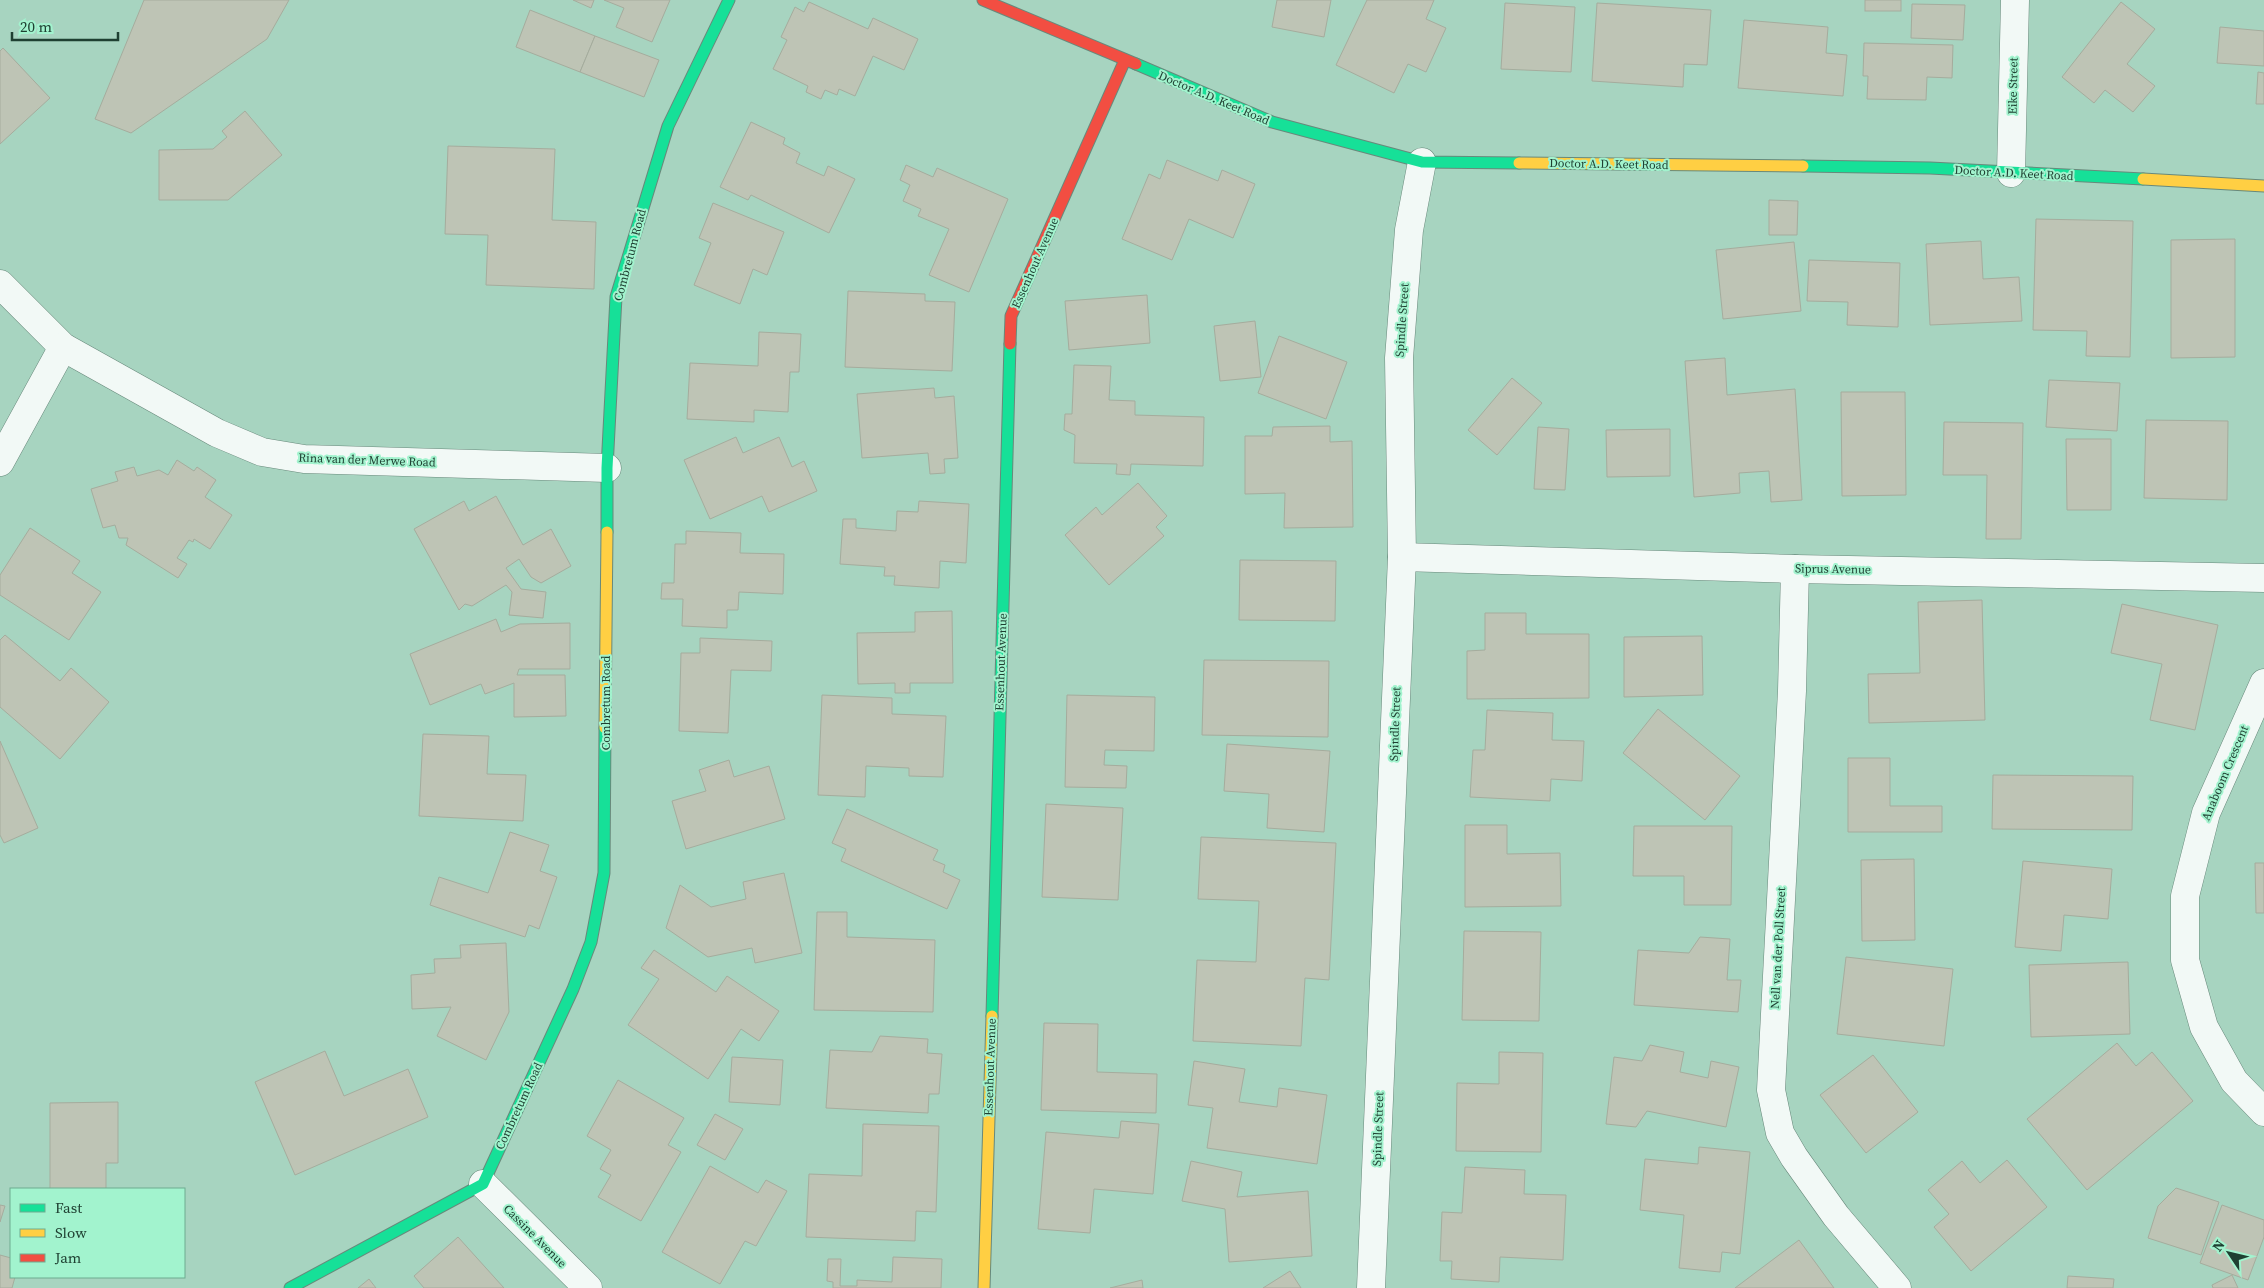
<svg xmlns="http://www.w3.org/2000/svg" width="2264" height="1288" font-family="'Source Serif 4',serif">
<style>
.building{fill:#bec4b5;stroke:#a5ac9d}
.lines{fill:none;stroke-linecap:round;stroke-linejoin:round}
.street-casing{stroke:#68897b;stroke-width:29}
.fast-casing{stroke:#68897b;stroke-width:13}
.slow-casing{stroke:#68897b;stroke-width:13}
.jam-casing{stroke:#68897b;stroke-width:13}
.street{stroke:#f2f9f6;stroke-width:28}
.fast{stroke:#16e098;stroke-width:11}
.slow{stroke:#ffcf43;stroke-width:11}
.jam{stroke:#f24e42;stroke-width:11}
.labels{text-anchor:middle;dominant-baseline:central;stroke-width:4;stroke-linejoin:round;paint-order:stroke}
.street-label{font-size:12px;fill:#1f4032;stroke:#a2f3ce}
</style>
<rect width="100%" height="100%" fill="#a7d4c0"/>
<g class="building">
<polygon points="144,0 289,0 267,39 131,133 95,119"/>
<polygon points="573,0 594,0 591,8"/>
<polygon points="604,0 670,0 652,42 616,27 624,8"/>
<polygon points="1277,0 1331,0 1324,37 1272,27"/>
<polygon points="1367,0 1434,0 1426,19 1446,28 1426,72 1408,64 1394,93 1336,65"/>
<rect x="1865" y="0" width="36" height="11"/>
<polygon points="809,2 868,29 873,18 918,39 904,70 873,56 855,96 839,89 837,95 825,90 821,99 806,92 808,86 773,69 787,40 781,37 795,7 804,12"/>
<polygon points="2121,2 2155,29 2127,64 2155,86 2133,112 2105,90 2094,103 2062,77"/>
<polygon points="1505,3 1575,7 1571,72 1501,69"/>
<polygon points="1597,3 1711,10 1707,65 1684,64 1683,87 1592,81"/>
<polygon points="1912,4 1965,5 1963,40 1911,38"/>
<polygon points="530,10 595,36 580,72 516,47"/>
<polygon points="1744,20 1828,27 1826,53 1847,55 1843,96 1738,88"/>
<polygon points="2220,27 2264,31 2264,66 2217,63"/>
<polygon points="595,36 659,60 644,97 580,72"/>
<polygon points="1864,43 1953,45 1952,78 1927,77 1926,100 1867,99 1868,76 1863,76"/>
<polygon points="3,48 50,98 0,144 0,51"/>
<polygon points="2258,72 2264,73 2264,104 2256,104"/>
<polygon points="245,111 282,155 228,200 159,200 159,150 213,149 227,137 222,131"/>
<polygon points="751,122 785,138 783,144 800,153 796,163 824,176 828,166 855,179 829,233 751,195 748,200 720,187"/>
<polygon points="448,146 555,149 552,220 596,222 594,289 486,285 488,235 445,234"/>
<polygon points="1167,160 1218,181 1222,170 1255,184 1233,238 1189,219 1172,260 1122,239 1149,174 1160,179"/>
<polygon points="906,165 933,177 937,168 1008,199 969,292 929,275 949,229 918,216 921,209 903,201 910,185 900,180"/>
<polygon points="1769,200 1798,201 1797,235 1769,235"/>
<polygon points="713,203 784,232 767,275 753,269 740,304 694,285 711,243 699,238"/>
<polygon points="2036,219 2133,221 2130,357 2086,356 2087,331 2033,330"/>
<polygon points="2235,239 2235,357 2171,358 2171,240"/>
<polygon points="1981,241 1983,279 2019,277 2022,321 1930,325 1926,244"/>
<polygon points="1794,242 1801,311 1723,319 1716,250"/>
<polygon points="1809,260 1900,263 1898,327 1847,325 1848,302 1807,301"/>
<polygon points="848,291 925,294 925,301 955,302 952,371 845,367"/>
<polygon points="1147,295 1150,343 1069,350 1065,301"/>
<polygon points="1255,321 1261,377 1220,381 1214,326"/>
<polygon points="759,332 801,334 799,372 790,372 788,412 754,410 754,422 687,419 690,363 758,366"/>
<polygon points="1279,336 1347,362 1326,419 1258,393"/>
<polygon points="1725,358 1727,395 1795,389 1802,500 1771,502 1769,471 1739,473 1740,493 1694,497 1685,361"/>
<polygon points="1074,365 1111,366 1109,400 1135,401 1135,415 1204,417 1203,466 1131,464 1130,475 1116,474 1117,464 1074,463 1075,435 1064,430 1065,414 1072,414"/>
<polygon points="1512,378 1542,403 1497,455 1468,430"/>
<polygon points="2049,380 2120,383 2117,431 2046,427"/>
<polygon points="934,388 935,398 954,396 958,458 944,459 945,473 930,474 928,453 862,458 857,394"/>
<polygon points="1841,392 1905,392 1906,495 1842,496"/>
<polygon points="2146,420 2228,421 2227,500 2144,498"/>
<polygon points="1944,422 2023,423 2021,539 1986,539 1987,475 1943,475"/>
<polygon points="1330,426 1330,442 1352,441 1353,527 1284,528 1285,493 1245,494 1245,436 1272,436 1273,427"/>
<polygon points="1538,427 1569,429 1565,490 1534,489"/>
<polygon points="1670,429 1670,476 1607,477 1606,430"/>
<polygon points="736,437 743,453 779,437 792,467 804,461 817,491 769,512 762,496 710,519 684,460"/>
<polygon points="2066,439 2111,439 2111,510 2067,510"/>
<polygon points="177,460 194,471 197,467 216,480 205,497 232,515 210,549 194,539 193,542 189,540 177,558 187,564 178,578 126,545 128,538 119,538 115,525 103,528 91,489 118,481 115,472 134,467 137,476 159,470 168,475"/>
<polygon points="1138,483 1167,516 1156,527 1164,536 1109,585 1065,535 1096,507 1102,515"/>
<polygon points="496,496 523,545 551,529 571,566 541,583 531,577 519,559 506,568 521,589 546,592 543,618 509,615 512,592 506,585 472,606 465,604 459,610 414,529 464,501 469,511"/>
<polygon points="919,501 969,504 966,563 940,561 939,588 894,585 895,576 884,576 885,567 840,564 843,519 856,519 856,528 896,531 897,511 918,512"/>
<polygon points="30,528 80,561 72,573 101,592 69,640 0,595 0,575"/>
<polygon points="686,531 741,533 740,553 784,554 783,594 739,592 738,610 727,610 727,628 682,626 683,599 661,599 662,583 674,583 675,544 686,544"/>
<polygon points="1240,560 1336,561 1335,621 1239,620"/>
<polygon points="1982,600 1985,720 1869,723 1868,674 1920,673 1918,602"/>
<polygon points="2122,604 2218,625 2195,730 2150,720 2162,664 2111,653"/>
<polygon points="952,611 953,683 910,683 910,693 895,693 895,683 858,684 857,633 915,632 915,612"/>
<polygon points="1485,613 1526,613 1526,634 1589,634 1589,698 1467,699 1467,651 1485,650"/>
<polygon points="496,619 501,632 520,624 570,623 570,669 519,669 517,675 565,675 566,716 514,717 514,683 485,694 481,684 430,705 410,654"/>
<polygon points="5,635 60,681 71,668 109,702 60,759 0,707 0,640"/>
<polygon points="1702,636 1703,695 1624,697 1624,637"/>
<polygon points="700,638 772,641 771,671 731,670 728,733 679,731 681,653 700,653"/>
<polygon points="1204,660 1329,661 1328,737 1202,735"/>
<polygon points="822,695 892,698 892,714 946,716 943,777 909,776 909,768 866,766 865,797 818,795"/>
<polygon points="1067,695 1155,697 1154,751 1105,750 1104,765 1127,766 1126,788 1065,787"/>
<polygon points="1658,709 1740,776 1705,820 1623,753"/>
<polygon points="1487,710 1553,713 1552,740 1584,741 1582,781 1551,779 1550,801 1470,797 1473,750 1485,750"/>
<polygon points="423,734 489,736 487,774 526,775 523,821 419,816"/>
<polygon points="0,741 38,828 4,843 0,835"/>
<polygon points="1227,744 1330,751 1324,832 1267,828 1269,794 1224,791"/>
<polygon points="1848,758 1890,758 1890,806 1942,806 1942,832 1848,832"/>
<polygon points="729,760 734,777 769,766 785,819 686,849 672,801 706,791 699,770"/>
<polygon points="1993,775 2133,776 2132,830 1992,829"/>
<polygon points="1046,804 1123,808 1118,900 1042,897"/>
<polygon points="847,809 938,850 933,860 945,865 943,872 960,880 947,909 841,861 846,849 832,843"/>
<polygon points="1465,825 1507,825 1507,854 1560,853 1561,906 1465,907"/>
<polygon points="1634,826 1732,826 1731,905 1684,905 1684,876 1633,876"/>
<polygon points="510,832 549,845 540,871 557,877 539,929 529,925 525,937 430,905 439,877 488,893"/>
<polygon points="1201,837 1336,843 1329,980 1305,978 1301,1046 1193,1041 1197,960 1256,962 1259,901 1198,899"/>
<polygon points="1914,859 1915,940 1862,941 1861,860"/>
<polygon points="2023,861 2112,869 2108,919 2064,915 2061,951 2015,947"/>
<polygon points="2255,863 2264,863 2264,913 2256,913"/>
<polygon points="784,873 802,953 755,963 752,948 708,957 666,928 680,885 711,907 746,899 743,882"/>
<polygon points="817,912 847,912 847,937 935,940 933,1012 814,1010"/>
<polygon points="1464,931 1541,932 1539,1021 1462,1020"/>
<polygon points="1700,937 1730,939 1727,980 1741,980 1738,1012 1634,1005 1638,950 1689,953"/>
<polygon points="506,943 509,1012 486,1060 437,1036 451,1007 412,1009 411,975 435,973 434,959 461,958 460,945"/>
<polygon points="654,950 716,992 727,976 779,1011 759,1041 741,1029 708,1079 628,1025 659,979 641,968"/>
<polygon points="1846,957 1953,969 1944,1046 1837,1034"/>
<polygon points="2128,962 2130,1034 2031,1037 2029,965"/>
<polygon points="1044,1023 1098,1024 1097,1072 1157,1074 1156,1113 1041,1110"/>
<polygon points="880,1036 928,1039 927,1053 942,1054 939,1094 929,1094 928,1113 826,1108 830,1050 872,1052"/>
<polygon points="2117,1043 2136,1066 2152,1052 2193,1101 2087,1190 2027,1119"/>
<polygon points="1650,1045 1684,1052 1680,1072 1708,1078 1711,1061 1739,1067 1726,1127 1647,1111 1636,1127 1606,1124 1614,1057 1642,1061"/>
<polygon points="325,1051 344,1096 408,1069 428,1117 295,1175 255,1082"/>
<polygon points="1499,1052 1543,1053 1541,1152 1456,1151 1457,1083 1499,1084"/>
<polygon points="1873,1055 1918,1112 1866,1153 1820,1095"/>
<polygon points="732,1057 783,1060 780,1105 729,1102"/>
<polygon points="1194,1061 1245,1069 1239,1102 1277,1107 1279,1088 1327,1095 1317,1164 1207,1148 1213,1108 1188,1105"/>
<polygon points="618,1080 684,1118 668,1145 681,1152 641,1221 598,1197 611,1175 600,1169 611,1150 587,1136"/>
<polygon points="118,1102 118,1163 106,1163 106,1189 50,1189 50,1103"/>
<polygon points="715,1114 743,1129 725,1160 697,1145"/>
<polygon points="1121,1121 1159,1124 1153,1194 1094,1189 1090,1233 1038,1229 1046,1132 1119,1138"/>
<polygon points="863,1124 939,1126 936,1212 916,1211 915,1241 806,1237 809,1174 862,1176"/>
<polygon points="1699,1147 1750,1152 1740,1254 1722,1252 1720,1272 1679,1268 1684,1215 1640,1210 1645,1159 1698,1164"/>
<polygon points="2007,1160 2047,1207 1971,1271 1934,1227 1949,1214 1928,1190 1962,1161 1980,1183"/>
<polygon points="1191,1161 1242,1172 1237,1197 1308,1191 1312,1256 1229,1262 1225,1209 1182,1201"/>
<polygon points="710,1166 758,1193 766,1180 787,1191 756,1246 745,1241 720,1284 662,1252"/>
<polygon points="1465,1167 1525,1170 1524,1194 1566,1195 1563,1260 1500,1257 1499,1282 1451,1279 1452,1261 1440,1261 1442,1212 1462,1213"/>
<polygon points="2176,1188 2219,1202 2201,1255 2148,1238 2158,1206"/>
<polygon points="0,1205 5,1206 0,1222"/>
<polygon points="2222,1205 2264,1220 2264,1237 2248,1280 2200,1263"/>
<polygon points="458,1237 504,1288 424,1288 414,1276"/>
<polygon points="1799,1240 1834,1288 1735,1288"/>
<polygon points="0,1255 11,1258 11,1277 15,1277 12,1288 0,1288"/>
<polygon points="893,1257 942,1259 941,1288 833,1288 833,1282 827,1281 828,1259 841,1259 840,1286 857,1286 857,1280 892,1282"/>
<polygon points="1290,1271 1301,1288 1263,1288"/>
<polygon points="2232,1275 2238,1288 2213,1288 2212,1285"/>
<polygon points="2068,1276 2114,1279 2113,1288 2067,1288"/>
<polygon points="369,1279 376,1288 358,1288"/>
<polygon points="1142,1280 1143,1288 1110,1288"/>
</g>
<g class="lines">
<g class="street-casing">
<g id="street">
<polyline points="2011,173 2015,0"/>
<polyline points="0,284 63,347 217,433 262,452 304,459 607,468"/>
<polyline points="0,462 63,347"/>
<polyline points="1402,557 1795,569 2264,578"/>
<polyline points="1795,569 1792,691 1771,1090 1780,1133 1794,1157 1836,1216 1897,1288"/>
<polyline points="2264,683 2206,813 2185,896 2185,960 2204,1027 2234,1081 2264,1112"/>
<polyline points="483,1184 588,1288"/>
<polyline points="1371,1288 1402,557 1399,358 1409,230 1422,162"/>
</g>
</g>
<g class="fast-casing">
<g id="fast">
<polyline points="1136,64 1272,122 1422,162 1519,163"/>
<polyline points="1803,166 1930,168 2143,179"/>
<polyline points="607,532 607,468 616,297 668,126 729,0"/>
<polyline points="992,1016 1010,344"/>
<polyline points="290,1288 483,1184 573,989 591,942 604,873 605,728"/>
</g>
</g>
<g class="slow-casing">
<g id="slow">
<polyline points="1519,163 1803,166"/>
<polyline points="2143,179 2264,186"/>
<polyline points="605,728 607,532"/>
<polyline points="984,1288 992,1016"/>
</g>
</g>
<g class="jam-casing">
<g id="jam">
<polyline points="983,0 1136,64"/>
<polyline points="1010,344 1011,316 1125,60"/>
</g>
</g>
<use href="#street" class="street"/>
<use href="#fast" class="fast"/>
<use href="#slow" class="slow"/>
<use href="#jam" class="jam"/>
</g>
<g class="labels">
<g class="street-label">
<text transform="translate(2013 86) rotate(-89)">Eike Street</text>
<text transform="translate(1214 98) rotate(23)">Doctor A.D. Keet Road</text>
<text transform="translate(1609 164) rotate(1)">Doctor A.D. Keet Road</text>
<text transform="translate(2014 173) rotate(3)">Doctor A.D. Keet Road</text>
<text transform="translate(630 255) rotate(-75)">Combretum Road</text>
<text transform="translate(1035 263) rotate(-66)">Essenhout Avenue</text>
<text transform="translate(1402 320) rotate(-86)">Spindle Street</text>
<text transform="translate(367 460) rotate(2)">Rina van der Merwe Road</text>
<text transform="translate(1833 569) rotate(1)">Siprus Avenue</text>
<text transform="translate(1001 662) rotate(-88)">Essenhout Avenue</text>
<text transform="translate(606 703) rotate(-90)">Combretum Road</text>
<text transform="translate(1395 724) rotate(-88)">Spindle Street</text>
<text transform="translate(2225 773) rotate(-67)">Anaboom Crescent</text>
<text transform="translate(1778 948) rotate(-87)">Nell van der Poll Street</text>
<text transform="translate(990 1067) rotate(-88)">Essenhout Avenue</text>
<text transform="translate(519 1106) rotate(-65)">Combretum Road</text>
<text transform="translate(1378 1129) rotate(-88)">Spindle Street</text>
<text transform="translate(535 1236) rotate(45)">Cassine Avenue</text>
</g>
</g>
<rect x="10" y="1188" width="175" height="90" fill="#a2f3ce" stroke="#6eab90"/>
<rect x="20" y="1204" width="25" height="8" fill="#16e098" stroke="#6eab90"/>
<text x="55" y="1213" font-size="15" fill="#1f4032">Fast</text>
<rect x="20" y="1229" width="25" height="8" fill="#ffcf43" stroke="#6eab90"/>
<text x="55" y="1238" font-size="15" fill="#1f4032">Slow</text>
<rect x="20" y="1254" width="25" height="8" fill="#f24e42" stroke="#6eab90"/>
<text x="55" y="1263" font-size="15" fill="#1f4032">Jam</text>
<g transform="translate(2229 1253) rotate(305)" stroke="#a2f3ce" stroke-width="4" paint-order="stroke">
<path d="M0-4L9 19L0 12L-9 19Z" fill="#1f4032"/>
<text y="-8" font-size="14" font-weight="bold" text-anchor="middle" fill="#1f4032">N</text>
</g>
<path d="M12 32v8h106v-8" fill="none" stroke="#1f4032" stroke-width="2.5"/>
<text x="20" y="32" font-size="15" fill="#1f4032" stroke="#a2f3ce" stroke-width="4" paint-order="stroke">20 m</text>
</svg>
